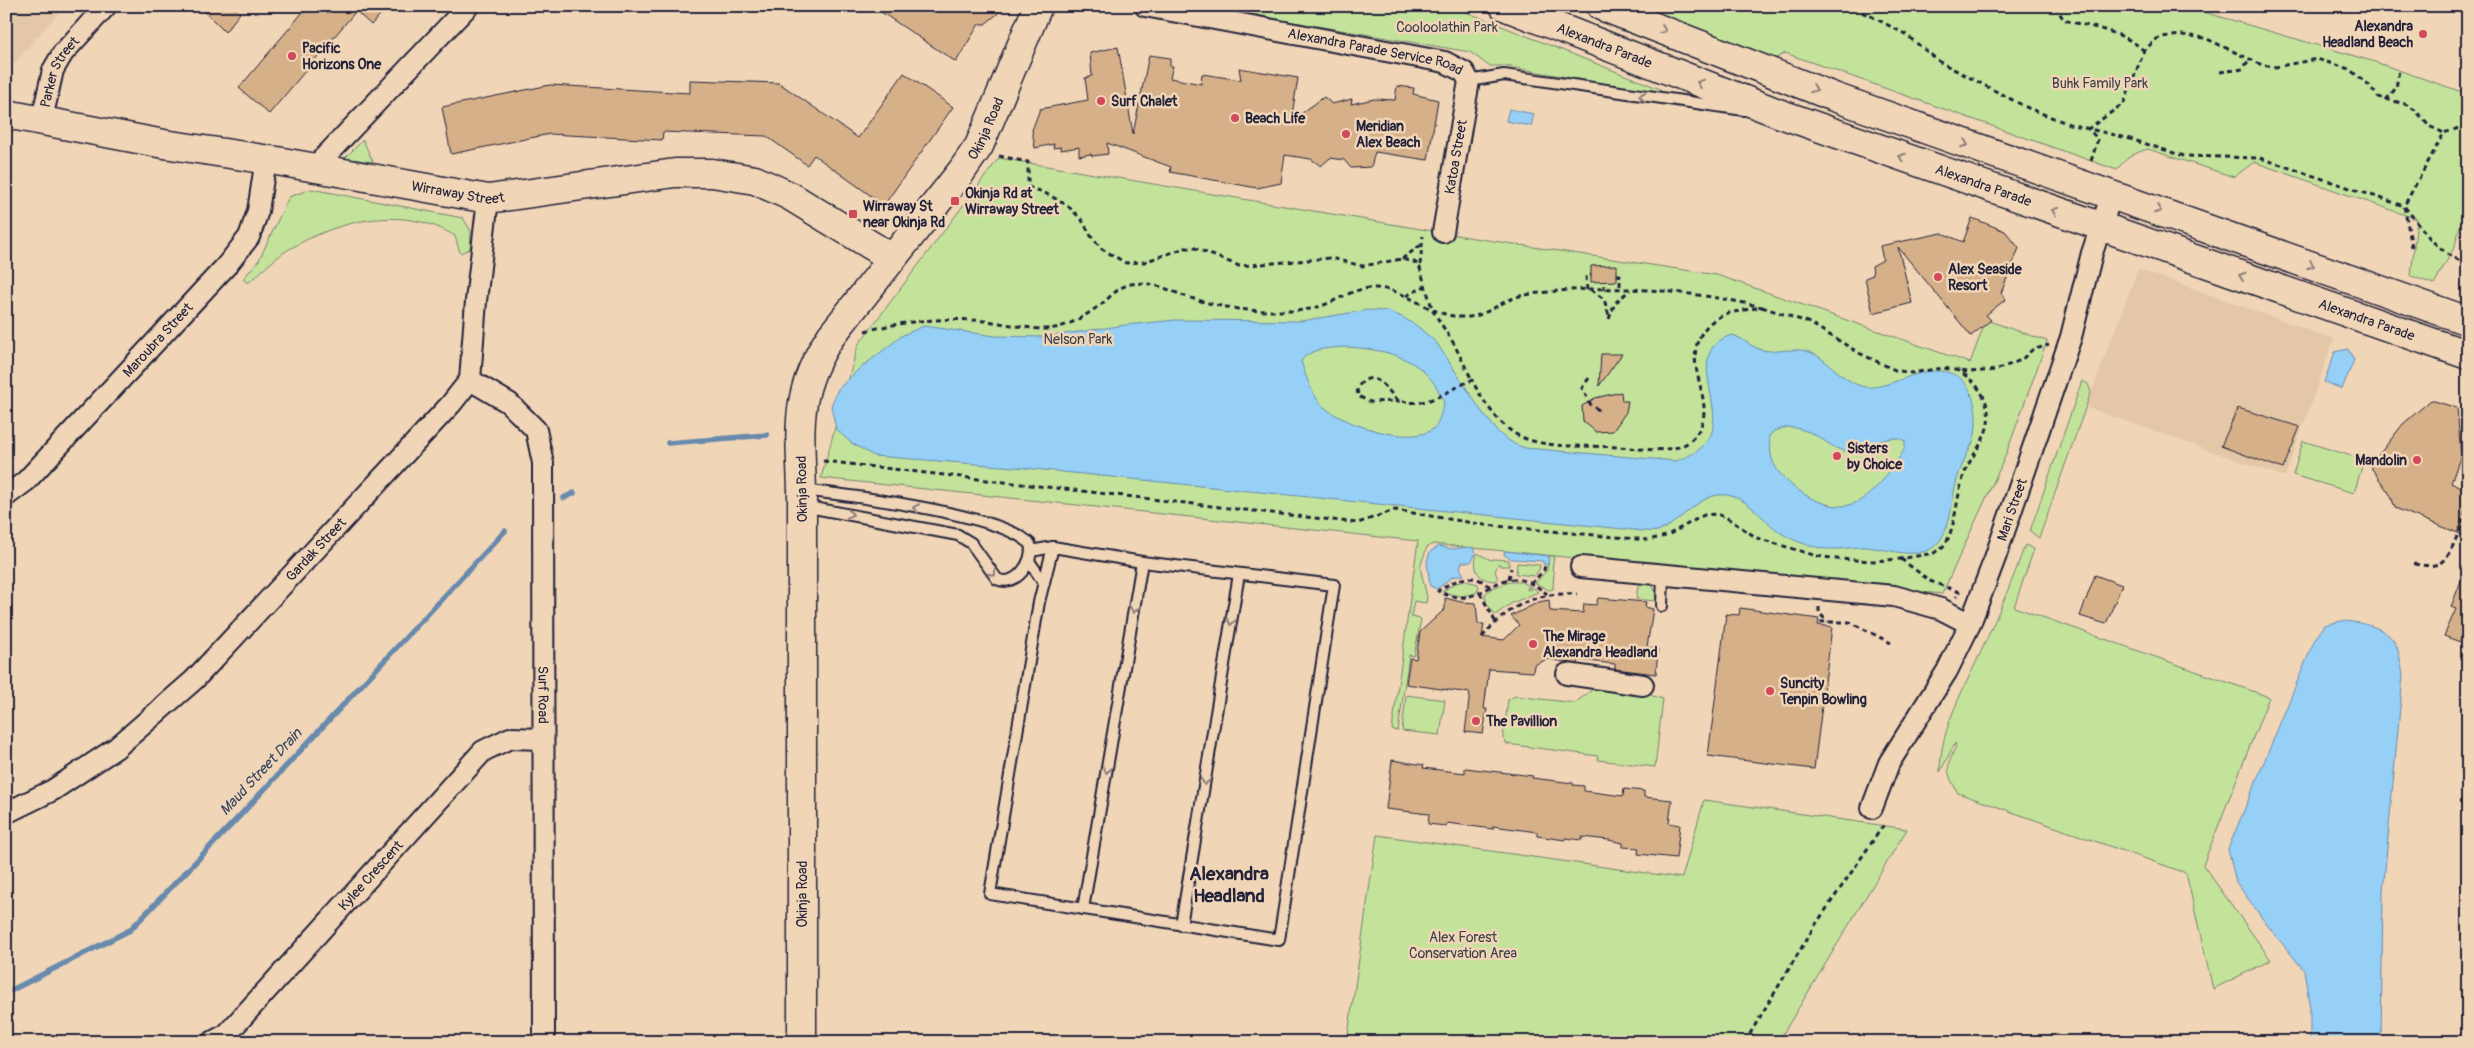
<svg xmlns="http://www.w3.org/2000/svg" width="2474" height="1048" font-family="Pangolin,sans-serif">
<style>
.built{fill:#e4c7a7}
.green{fill:#c3e39b;stroke:#72826b}
.water{fill:#97d0f7;stroke:#688aac;fill-rule:evenodd}
.lines{fill:none;stroke-linecap:round;stroke-linejoin:round}
.stream{stroke:#688aac;stroke-width:5.5}
.building{fill:#d6b088;stroke:#22223b}
.lane-casing{stroke:#22223b;stroke-width:14}
.street-casing{stroke:#22223b;stroke-width:24}
.secondary-casing{stroke:#22223b;stroke-width:31}
.primary-casing{stroke:#22223b;stroke-width:31}
.path{stroke:#22223b;stroke-width:3;stroke-dasharray:5 4;stroke-linecap:butt}
.lane{stroke:#f0d5b7;stroke-width:10}
.street{stroke:#f0d5b7;stroke-width:20}
.secondary{stroke:#f0d5b7;stroke-width:28}
.primary{stroke:#f0d5b7;stroke-width:28}
.oneway{stroke:#897c79}
.poi-dot{fill:#d1495b;stroke:#f0d5b7;stroke-width:2}
.labels{text-anchor:middle;dominant-baseline:central;stroke-width:5;stroke-linejoin:round;paint-order:stroke}
.poi-label{font-size:14px;font-weight:bold;fill:#22223b;stroke:#f0d5b7;text-anchor:start}
.park-label{font-size:14px;fill:#3a3f49;stroke:#f0d5b7}
.street-label{font-size:14px;fill:#22223b;stroke:#f0d5b7}
.water-label{font-size:15px;font-style:italic;fill:#394561;stroke:#f0d5b7}
.district-label{font-size:19px;font-weight:bold;fill:#22223b;stroke:#f0d5b7}
</style>
<rect width="100%" height="100%" fill="#f0d5b7"/>
<filter id="ink" filterUnits="userSpaceOnUse"><feTurbulence type="fractalNoise" baseFrequency=".02" numOctaves="2"/><feDisplacementMap in="SourceGraphic" scale="10" xChannelSelector="R" yChannelSelector="G"/><feConvolveMatrix kernelMatrix="1 2 1 2 8 2 1 2 1" color-interpolation-filters="sRGB"/></filter>
<g filter="url(#ink)">
<g class="built">
<polygon points="6,6 65,6 6,72"/>
<polygon points="2138,269 2334,339 2285,477 2086,407"/>
</g>
<g class="green">
<polygon points="1199,6 1451,6 1660,89 1662,94 1505,66 1489,66 1470,52"/>
<path d="M1634,6H2183L2375,62L2468,94V193L2455,246L2434,284L2411,276L2417,219L2254,162L2234,177L2148,149C2134,153 2125,158 2117,170L1785,53L1775,59Z"/>
<polygon points="363,140 373,162 345,158"/>
<polygon points="999,158 1474,238 1717,275 1970,363 1986,320 2047,341 2005,457 1942,594 1433,544 1427,547 1420,567 1427,597 1426,603 1414,601 1411,617 1421,619 1414,656 1409,655 1398,731 1392,730 1418,541 821,478 858,345"/>
<path d="M311,189L463,218L471,231L470,249L460,253L455,236C405,205 342,219 293,247C277,255 263,271 248,283L243,279L259,260L289,197Z"/>
<polygon points="2082,381 2088,384 2091,392 2039,538 2030,531"/>
<polygon points="2303,441 2364,460 2354,493 2293,475"/>
<path d="M2025,545L2034,549L2014,607L2269,697L2203,865L2271,960L2213,989L2186,873L1958,793C1945,770 1946,769 1956,746L1955,743L1940,772C1940,726 1966,686 1984,645C1999,612 2013,580 2025,545Z"/>
<path d="M1477,553L1491,560L1493,559L1509,560V566H1501L1499,563L1495,571L1498,579L1495,581C1476,580 1473,568 1477,553Z"/>
<polygon points="1549,556 1554,556 1552,570 1554,572 1553,589 1549,590 1535,583 1547,570"/>
<polygon points="1517,563 1540,565 1539,570 1534,576 1516,574"/>
<path d="M1639,580C1652,581 1657,588 1655,601L1636,599Z"/>
<polygon points="1466,581 1478,584 1479,588 1475,594 1460,596 1442,592 1455,583"/>
<polygon points="1510,582 1522,582 1531,587 1527,588 1527,590 1534,588 1538,592 1512,603 1495,615 1486,602 1485,594 1492,588"/>
<polygon points="1593,689 1640,692 1663,699 1655,767 1598,760 1598,756 1507,744 1503,738 1508,700 1515,696 1575,703"/>
<polygon points="1406,695 1445,700 1440,735 1402,731"/>
<polygon points="1704,800 1907,829 1778,1042 1347,1042 1377,835 1682,878"/>
</g>
<g class="water">
<polygon points="1509,109 1534,114 1531,126 1506,121"/>
<path d="M1368,310L1388,311L1402,317L1417,326L1436,342L1482,412L1500,434L1514,444L1525,448L1676,461C1686,457 1696,453 1703,446C1736,417 1677,351 1732,335C1743,338 1751,347 1762,350C1780,354 1797,345 1814,354C1830,362 1846,384 1865,387C1893,390 1927,359 1957,376C1977,387 1980,426 1972,444C1965,457 1960,469 1956,483C1950,508 1951,549 1918,553C1899,555 1880,547 1862,547C1851,547 1839,550 1828,549C1814,548 1793,541 1781,533C1764,522 1748,497 1726,495C1699,492 1682,523 1658,531C1653,532 1647,531 1643,531L1014,467L874,456L850,442L836,429L831,406L838,389L858,370L903,335L924,326L995,336L1044,337L1126,325L1175,320L1301,321ZM1345,347C1387,349 1428,358 1444,403C1441,411 1440,422 1434,428C1413,448 1336,423 1320,403C1311,392 1305,374 1301,361C1310,348 1331,348 1345,347ZM1788,427C1793,428 1799,428 1803,430C1820,434 1831,450 1849,452C1867,454 1885,430 1905,441C1906,451 1899,457 1894,465C1883,481 1868,500 1849,505C1823,512 1779,483 1772,459C1770,452 1770,443 1769,436L1774,431Z"/>
<polygon points="2348,349 2354,360 2342,389 2324,382 2335,352"/>
<polygon points="1439,546 1452,549 1470,547 1474,549 1475,555 1471,562 1462,562 1460,568 1464,575 1452,577 1437,589 1430,586 1427,561 1430,552"/>
<polygon points="1505,551 1549,556 1548,565 1543,564 1543,561 1512,559 1504,555"/>
<path d="M2341,621C2360,622 2388,626 2397,647C2400,656 2401,666 2403,675L2383,891L2381,1042H2310V1008L2304,970L2268,926L2236,882L2228,849L2315,639L2325,625Z"/>
</g>
<g class="lines">
<g class="stream">
<polyline points="668,443 767,435"/>
<polyline points="564,498 574,493"/>
<polyline points="6,993 130,930 234,822 505,531"/>
</g>
</g>
<g class="building">
<polygon points="199,6 233,6 240,13 225,32"/>
<polygon points="308,6 388,6 371,25 356,11 269,114 239,88"/>
<polygon points="872,6 1007,6 985,24 979,24 956,62"/>
<polygon points="1118,47 1133,134 1149,55 1170,58 1170,66 1173,66 1170,78 1201,84 1202,74 1241,80 1239,68 1298,78 1291,121 1324,97 1332,104 1352,99 1351,104 1374,99 1395,100 1397,86 1414,88 1413,94 1438,100 1428,160 1375,152 1371,167 1351,168 1344,160 1330,158 1321,166 1311,159 1285,155 1281,183 1257,188 1170,172 1171,167 1107,143 1108,154 1092,156 1091,154 1079,156 1079,147 1061,150 1061,147 1053,148 1054,144 1035,148 1032,130 1040,109 1088,100 1085,78 1092,76 1090,53"/>
<polygon points="904,73 953,107 884,205 814,155 807,165 766,136 663,132 662,140 550,134 451,154 442,107 550,85 690,93 690,80 779,83 858,138"/>
<polygon points="1972,218 2005,231 2019,248 2001,293 2006,299 1986,315 1991,320 1971,336 1898,247 1912,303 1873,313 1865,278 1873,275 1872,266 1883,260 1880,246 1942,233 1963,242"/>
<polygon points="1617,265 1617,281 1591,282 1591,266"/>
<polygon points="1601,354 1622,354 1599,386"/>
<polygon points="1621,392 1622,401 1628,401 1626,412 1613,431 1596,432 1583,421 1582,406 1595,398"/>
<polygon points="2431,400 2457,408 2461,455 2451,483 2468,491 2468,537 2395,508 2391,496 2370,466 2403,424"/>
<polygon points="2238,408 2300,427 2283,469 2221,446"/>
<polygon points="2467,565 2468,621 2460,642 2444,636 2456,609 2451,607"/>
<polygon points="2095,575 2122,585 2106,624 2080,616"/>
<polygon points="1445,598 1461,602 1476,603 1478,624 1484,624 1482,637 1504,640 1519,625 1511,616 1539,602 1549,600 1550,611 1583,613 1584,604 1596,605 1598,598 1646,602 1645,607 1653,609 1647,647 1658,649 1656,674 1615,669 1615,664 1579,660 1578,664 1547,659 1534,665 1533,672 1489,669 1484,709 1487,709 1483,734 1465,732 1470,693 1406,684 1410,658 1416,659 1420,632 1445,609"/>
<polygon points="1740,608 1819,619 1818,625 1832,627 1814,769 1708,756 1726,614 1739,615"/>
<polygon points="1392,760 1424,765 1423,768 1465,773 1465,768 1533,776 1532,778 1573,783 1573,785 1584,786 1584,791 1623,796 1624,789 1644,791 1644,797 1672,800 1669,823 1680,825 1676,858 1638,854 1639,848 1623,847 1623,843 1609,840 1582,837 1582,840 1565,838 1565,840 1537,836 1537,832 1493,826 1493,829 1447,823 1446,826 1428,824 1429,814 1386,809"/>
</g>
<g class="lines">
<g class="lane-casing">
<g id="lane">
<polyline points="1469,81 1504,75 1744,110"/>
<path d="M802,490C847,495 1003,514 1030,544C1035,562 1015,588 997,579L971,543L958,535L803,506"/>
<polygon points="1053,547 1142,562 1334,585 1279,940 990,894 1039,602"/>
<polyline points="1031,551 1053,547"/>
<polyline points="1029,561 1044,583"/>
<polyline points="1662,606 1663,575"/>
<polyline points="1083,909 1142,562"/>
<polyline points="1181,925 1239,574"/>
</g>
</g>
<g class="street-casing">
<g id="street">
<path id="s1" d="M1145,6L1445,62L1464,72L1469,81L1443,232"/>
<path id="s2" d="M42,119L53,70L63,53L106,6"/>
<polyline points="314,168 468,6"/>
<path id="s3" d="M470,380L509,403L536,430L543,463L544,1042"/>
<path id="s4" d="M6,496L26,481L227,265L249,237L258,211L266,159"/>
<polyline points="1581,567 1894,596 1941,609 1970,624"/>
<polyline points="1567,674 1643,685"/>
<path id="s5" d="M1872,808L1889,763L1947,671L1970,624L1995,558L2071,337L2092,253L2112,194"/>
<path id="s6" d="M6,813L53,790L116,748L194,680L451,404L470,380L476,301L488,199"/>
<path id="s7" d="M212,1042L227,1034L483,751L510,738L543,739"/>
</g>
</g>
<g class="secondary-casing">
<g id="secondary">
<path id="s8" d="M6,114L164,144L277,161L488,199L675,173H712L737,177L755,180L790,196L892,258"/>
<path id="s9" d="M802,1042V490C800,428 794,391 831,336L961,172L979,146L1038,6"/>
</g>
</g>
<g class="primary-casing">
<g id="primary">
<path id="s10" d="M1504,6L1778,113L2468,355"/>
<polyline points="1601,6 1834,97 2468,321"/>
</g>
</g>
<g class="path">
<polyline points="1845,6 1869,15 1905,34 1940,62 2028,108 2069,124 2127,138 2184,156 2260,158 2404,206 2432,241 2449,255 2468,265"/>
<path d="M2055,6L2064,20C2089,27 2125,31 2144,51"/>
<polyline points="2220,72 2243,69 2250,58"/>
<polyline points="2386,100 2396,88 2399,70"/>
<polyline points="999,156 1028,162 1028,187 1043,192 1067,205 1082,220 1091,236 1102,249 1126,263 1144,262 1185,248 1195,248 1239,266 1331,258 1362,266 1402,259 1414,262 1419,265 1433,311 1454,344 1472,380"/>
<polyline points="2091,161 2098,139 2088,129 2124,103 2144,51 2155,40 2162,37 2182,35 2205,38 2262,65 2275,67 2317,59 2349,69 2369,85 2378,97 2405,104 2415,110 2431,127 2444,133"/>
<polyline points="2412,247 2404,206 2444,133 2462,127 2468,128"/>
<polyline points="1402,259 1421,245"/>
<polyline points="1420,265 1423,236"/>
<polyline points="1617,275 1620,275 1620,289"/>
<polyline points="1587,290 1586,276 1591,275"/>
<polyline points="1591,290 1604,299 1609,316"/>
<polyline points="1604,290 1604,281"/>
<polyline points="1406,296 1425,286"/>
<polyline points="1762,307 1810,323 1859,353 1895,370 1911,373 1943,368 1968,372 1996,370 2021,360 2032,350 2049,345"/>
<polyline points="1609,319 1615,303 1630,290"/>
<path d="M865,331C905,321 943,317 985,321C1005,323 1026,329 1046,329C1068,328 1087,315 1104,302C1112,295 1120,286 1131,284C1155,280 1172,293 1194,299C1217,306 1243,311 1268,311C1283,311 1299,312 1314,308C1336,303 1352,287 1376,288C1409,289 1431,319 1469,317C1489,315 1504,298 1525,295C1603,283 1686,289 1762,307C1750,309 1737,311 1725,314C1716,318 1707,324 1702,333C1679,369 1725,407 1691,440C1685,446 1676,448 1667,449C1651,451 1634,448 1618,447C1587,445 1541,450 1514,433C1496,421 1481,398 1472,380C1447,390 1425,411 1396,399C1386,388 1373,366 1357,388L1358,396L1370,402L1400,401"/>
<polyline points="1589,378 1582,388 1591,405 1599,410"/>
<path d="M823,461L1358,523L1395,510L1485,525L1648,540L1666,536L1704,515L1717,514L1727,518L1757,538L1817,556L1837,559L1873,561L1900,559L1934,553L1945,545C1956,525 1956,500 1963,478C1967,462 1979,450 1985,434C1996,407 1979,382 1957,370"/>
<polyline points="1901,559 1930,581 1959,592 1956,597"/>
<path d="M2414,564C2422,565 2431,567 2438,564C2453,558 2463,518 2468,503"/>
<polyline points="1509,579 1511,568"/>
<polyline points="1531,584 1544,570 1545,565"/>
<path d="M1490,586C1485,585 1485,582 1480,580C1466,574 1449,583 1438,591C1488,617 1495,551 1547,594"/>
<polyline points="1480,593 1496,623"/>
<polyline points="1819,607 1819,613 1828,622"/>
<polyline points="1820,622 1850,622 1891,643"/>
<path d="M1482,637C1510,605 1535,592 1577,594"/>
<polyline points="1745,1042 1814,927 1885,823"/>
</g>
<use href="#lane" class="lane"/>
<use href="#street" class="street"/>
<use href="#secondary" class="secondary"/>
<use href="#primary" class="primary"/>
</g>
<defs><path id="oneway-chevron" d="M-2-3.5L2.5 0L-2 3.5" fill="none" stroke-width="1.6" stroke-linecap="round" stroke-linejoin="round" transform="scale(1.25)"/></defs>
<g class="oneway">
<use href="#oneway-chevron" transform="translate(1663 30) rotate(21)"/>
<use href="#oneway-chevron" transform="translate(1700 83) rotate(-159)"/>
<use href="#oneway-chevron" transform="translate(1814 89) rotate(21)"/>
<use href="#oneway-chevron" transform="translate(1642 96) rotate(-171)"/>
<use href="#oneway-chevron" transform="translate(1965 144) rotate(20)"/>
<use href="#oneway-chevron" transform="translate(1902 157) rotate(-161)"/>
<use href="#oneway-chevron" transform="translate(2158 210) rotate(20)"/>
<use href="#oneway-chevron" transform="translate(2055 211) rotate(-161)"/>
<use href="#oneway-chevron" transform="translate(2311 265) rotate(20)"/>
<use href="#oneway-chevron" transform="translate(2242 276) rotate(-161)"/>
<use href="#oneway-chevron" transform="translate(916 508) rotate(-170)"/>
<use href="#oneway-chevron" transform="translate(850 514) rotate(11)"/>
<use href="#oneway-chevron" transform="translate(993 573) rotate(52)"/>
<use href="#oneway-chevron" transform="translate(1134 610) rotate(100)"/>
<use href="#oneway-chevron" transform="translate(1231 622) rotate(99)"/>
<use href="#oneway-chevron" transform="translate(1107 770) rotate(100)"/>
<use href="#oneway-chevron" transform="translate(1205 782) rotate(99)"/>
</g>
</g>
<g class="poi-dot">
<circle cx="2423" cy="34" r="5"/>
<circle cx="292" cy="56" r="5"/>
<circle cx="1101" cy="101" r="5"/>
<circle cx="1235" cy="118" r="5"/>
<circle cx="1346" cy="134" r="5"/>
<rect x="950" y="196" width="10" height="10" rx="2.5"/>
<rect x="848" y="209" width="10" height="10" rx="2.5"/>
<circle cx="1938" cy="277" r="5"/>
<circle cx="1837" cy="456" r="5"/>
<circle cx="2417" cy="460" r="5"/>
<circle cx="1533" cy="644" r="5"/>
<circle cx="1770" cy="691" r="5"/>
<circle cx="1476" cy="721" r="5"/>
</g>
<g class="labels">
<g class="poi-label">
<text x="2413" y="26" text-anchor="end">Alexandra<tspan x="2413" dy="16">Headland Beach</tspan></text>
<text x="302" y="48">Pacific<tspan x="302" dy="16">Horizons One</tspan></text>
<text x="1111" y="101">Surf Chalet</text>
<text x="1245" y="118">Beach Life</text>
<text x="1356" y="126">Meridian<tspan x="1356" dy="16">Alex Beach</tspan></text>
<text x="965" y="193">Okinja Rd at<tspan x="965" dy="16">Wirraway Street</tspan></text>
<text x="863" y="206">Wirraway St<tspan x="863" dy="16">near Okinja Rd</tspan></text>
<text x="1948" y="269">Alex Seaside<tspan x="1948" dy="16">Resort</tspan></text>
<text x="1847" y="448">Sisters<tspan x="1847" dy="16">by Choice</tspan></text>
<text x="2407" y="460" text-anchor="end">Mandolin</text>
<text x="1543" y="636">The Mirage<tspan x="1543" dy="16">Alexandra Headland</tspan></text>
<text x="1780" y="683">Suncity<tspan x="1780" dy="16">Tenpin Bowling</tspan></text>
<text x="1486" y="721">The Pavillion</text>
</g>
<g class="park-label">
<text x="1447" y="27">Cooloolathin Park</text>
<text x="2100" y="83">Buhk Family Park</text>
<text x="1078" y="339">Nelson Park</text>
<text x="1463" y="937">Alex Forest<tspan x="1463" dy="16">Conservation Area</tspan></text>
</g>
<g class="street-label">
<text stroke="none"><textPath href="#s10" startOffset="108">Alexandra Parade</textPath></text>
<text stroke="none"><textPath href="#s1" startOffset="235">Alexandra Parade Service Road</textPath></text>
<text stroke="none"><textPath href="#s2" startOffset="51">Parker Street</textPath></text>
<text stroke="none"><textPath href="#s9" startOffset="972">Okinja Road</textPath></text>
<text transform="translate(1456 157) rotate(-80)">Katoa Street</text>
<text stroke="none"><textPath href="#s10" startOffset="512">Alexandra Parade</textPath></text>
<text stroke="none"><textPath href="#s8" startOffset="459">Wirraway Street</textPath></text>
<text stroke="none"><textPath href="#s10" startOffset="918">Alexandra Parade</textPath></text>
<text stroke="none"><textPath href="#s4" startOffset="218">Maroubra Street</textPath></text>
<text transform="translate(802 489) rotate(-91)">Okinja Road</text>
<text stroke="none"><textPath href="#s5" startOffset="331">Mari Street</textPath></text>
<text stroke="none"><textPath href="#s6" startOffset="410">Gardak Street</textPath></text>
<text stroke="none"><textPath href="#s3" startOffset="349">Surf Road</textPath></text>
<text stroke="none"><textPath href="#s7" startOffset="231">Kylee Crescent</textPath></text>
<text transform="translate(802 894) rotate(-90)">Okinja Road</text>
</g>
<g class="water-label">
<text transform="translate(261 772) rotate(-47)">Maud Street Drain</text>
</g>
<g class="district-label">
<text x="1229" y="874">Alexandra<tspan x="1229" dy="22">Headland</tspan></text>
</g>
</g>
<rect width="2474" height="1048" fill="none" stroke="#f0d5b7" stroke-width="25"/>
<rect x="12" y="12" width="2449" height="1023" fill="none" stroke="#22223b" stroke-width="2" filter="url(#ink)"/>
</svg>
